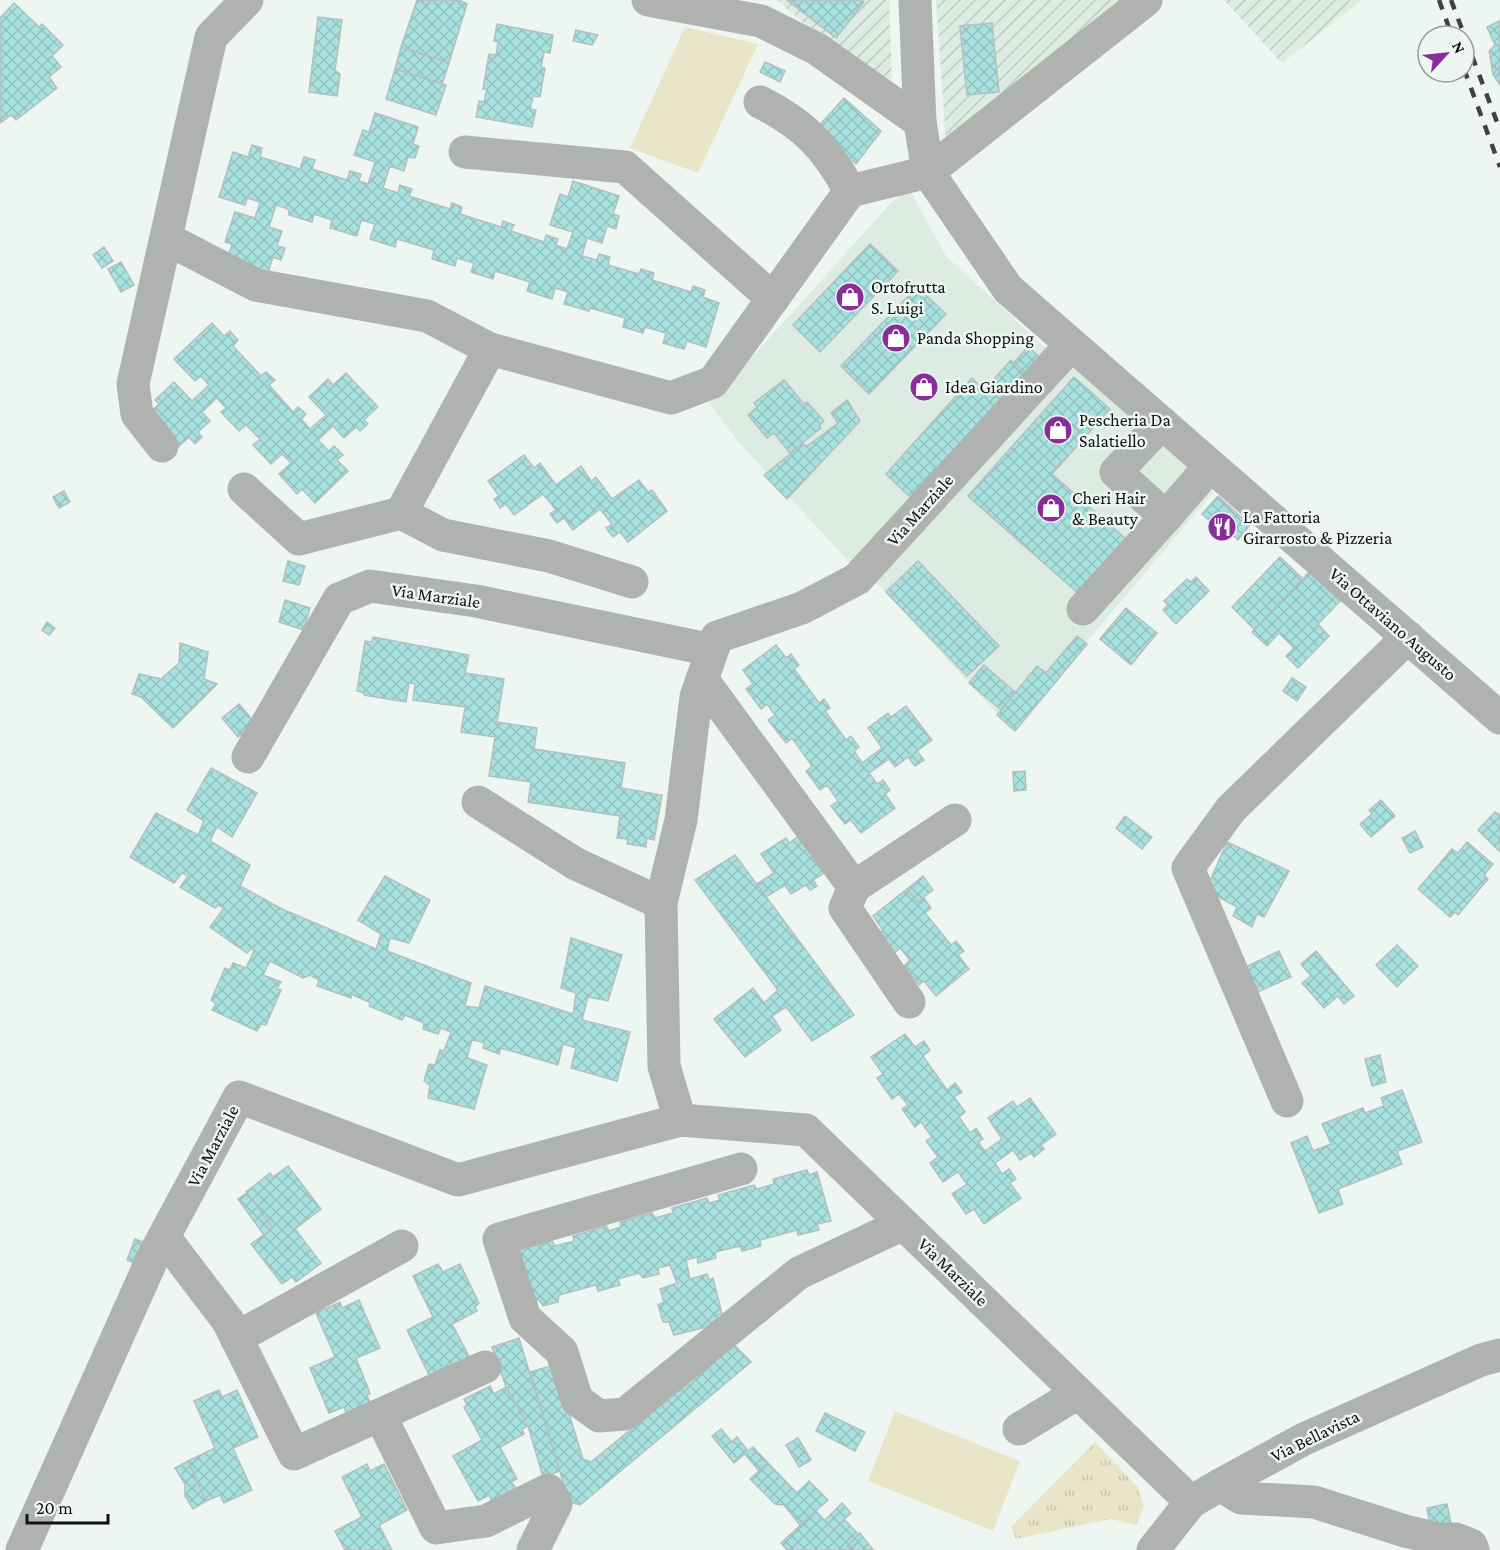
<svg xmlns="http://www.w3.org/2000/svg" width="1500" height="1550" font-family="'Crimson Pro',serif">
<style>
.built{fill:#dcece3}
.industrial{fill:url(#industrial-furrows)}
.grass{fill:url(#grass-tufts)}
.pitch{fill:#eae5c8}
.building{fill:url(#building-cross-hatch);stroke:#b5bfbe;stroke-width:1.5}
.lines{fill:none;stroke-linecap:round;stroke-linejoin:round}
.minor{stroke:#b0b2af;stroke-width:33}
.rail{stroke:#3e4340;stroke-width:4.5;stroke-dasharray:10 10;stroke-linecap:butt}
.labels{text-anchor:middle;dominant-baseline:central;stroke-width:5;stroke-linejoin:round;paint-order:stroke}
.poi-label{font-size:18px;fill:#101311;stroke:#edf6f1;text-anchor:start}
.street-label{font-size:18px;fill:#101311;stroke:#edf6f1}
</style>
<defs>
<pattern id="industrial-furrows" width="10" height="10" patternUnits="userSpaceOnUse" patternTransform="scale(1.5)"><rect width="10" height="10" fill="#dcece3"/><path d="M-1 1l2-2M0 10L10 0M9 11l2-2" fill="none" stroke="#bccac2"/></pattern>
<pattern id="grass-tufts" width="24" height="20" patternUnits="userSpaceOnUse" patternTransform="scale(1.5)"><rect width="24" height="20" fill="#eae5c8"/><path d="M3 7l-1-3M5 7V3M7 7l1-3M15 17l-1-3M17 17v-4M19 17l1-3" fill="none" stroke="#c8c4ab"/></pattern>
<pattern id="building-cross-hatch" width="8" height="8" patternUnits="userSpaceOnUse" patternTransform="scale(1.5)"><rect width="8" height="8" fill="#a8e2e0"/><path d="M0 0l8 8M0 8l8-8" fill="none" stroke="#90c1bf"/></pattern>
</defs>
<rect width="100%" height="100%" fill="#edf6f1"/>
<g class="built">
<polygon points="909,189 946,256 1051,353 852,565 736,439 710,404 890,204"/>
<polygon points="1074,365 1214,492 1012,730 874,580"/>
</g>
<g class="industrial">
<polygon points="777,0 889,0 892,79 864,75"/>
<polygon points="936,0 1122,0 947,158"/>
<polygon points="1224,0 1362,0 1282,63"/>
</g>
<polygon class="grass" points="1095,1442 1138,1487 1144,1506 1136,1525 1111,1519 1016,1539 1011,1527"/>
<g class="pitch">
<polygon points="685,27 758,44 698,173 630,148"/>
<polygon points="895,1411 1020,1461 993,1531 868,1481"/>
</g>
<g class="building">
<polygon points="417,0 459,0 467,4 449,63 401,47"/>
<polygon points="787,0 862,0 864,2 836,38"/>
<polygon points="14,3 39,27 42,24 63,45 52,56 61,67 49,77 57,88 16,120 11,115 0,123 0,18"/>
<polygon points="318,17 342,20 335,70 340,74 337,96 309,92"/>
<polygon points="1499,21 1500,66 1493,74 1489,51 1495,45 1487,27"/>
<polygon points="992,23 999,92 967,95 960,26"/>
<polygon points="497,24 553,35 550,53 544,52 541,67 545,68 540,97 533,96 530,109 536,110 532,127 476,117 479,101 484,102 487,89 483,89 489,54 496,55 498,42 494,41"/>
<polygon points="576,30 598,35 592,45 573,41"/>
<polygon points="401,47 449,63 442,84 395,69"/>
<polygon points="765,62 785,71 780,82 760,72"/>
<polygon points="1500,66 1500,85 1493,74"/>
<polygon points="395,69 446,85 436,115 386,99"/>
<polygon points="844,98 881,131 856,164 816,129"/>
<polygon points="375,113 418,127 413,144 419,146 415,158 408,157 404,171 390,166 383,188 398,193 400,185 412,189 409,196 450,209 452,203 462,207 460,214 501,227 503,221 514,225 511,231 544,242 546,235 558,239 556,245 567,249 573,232 550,225 560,194 568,197 573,181 619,196 613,214 619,216 616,229 607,226 602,243 587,238 582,256 597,260 599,254 610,257 608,265 639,274 641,269 654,273 652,280 691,292 693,286 705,290 703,297 719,303 706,347 687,341 684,349 663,343 666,333 645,327 643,333 623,327 625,318 590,308 589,311 564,304 568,292 555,288 552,299 527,291 530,282 495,271 493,279 471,272 474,263 457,258 455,266 432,259 434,250 397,239 395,247 370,239 375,224 361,220 357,236 330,228 332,220 314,214 312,222 289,215 288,209 276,205 269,227 282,231 277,246 285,248 281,260 273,257 268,273 227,260 232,244 225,242 235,212 255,218 260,202 247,198 245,205 219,197 233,152 248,157 252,145 262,148 260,157 300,169 304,157 315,160 312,169 347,180 350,171 361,174 359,181 368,184 375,162 354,155 363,130 369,132"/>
<polygon points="870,244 898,271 820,352 793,325"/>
<polygon points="104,247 113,261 102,268 93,255"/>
<polygon points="121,262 134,285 121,292 108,269"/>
<polygon points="917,287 946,314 869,394 841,366"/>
<polygon points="212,323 224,336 230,331 238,340 233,346 261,376 266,372 275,380 269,385 293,412 298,407 306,414 301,419 310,429 326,415 309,397 328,379 333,385 346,373 378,407 364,420 368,424 360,431 356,427 344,438 333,426 318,440 329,451 334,446 343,455 337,460 348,471 315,503 302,489 297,494 279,474 291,463 282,454 271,464 253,445 260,439 246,425 239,431 221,412 226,408 217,398 202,412 210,421 198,432 202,437 195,444 189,437 175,450 145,417 159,404 155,400 174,382 192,401 209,385 201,376 195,381 174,359"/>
<polygon points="1028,346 1041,359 1027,375 1014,363"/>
<polygon points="1011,360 1027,375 911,498 886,474 972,378 984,390"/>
<polygon points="1074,377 1110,409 1052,474 1127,540 1079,594 968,496"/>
<polygon points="784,380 804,404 807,402 824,421 819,426 821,428 790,453 774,433 767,438 748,415 757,407 754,403"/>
<polygon points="847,400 860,421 787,499 764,475 803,444 807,446 838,423 831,413"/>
<polygon points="524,455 534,468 540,463 556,485 581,466 591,481 596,477 612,499 639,480 648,492 652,490 667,511 628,542 620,532 613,537 606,528 612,524 600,509 573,530 564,518 557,523 550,514 556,510 543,494 514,515 506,504 500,508 494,499 499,496 488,481"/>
<polygon points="64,491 70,502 59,508 53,497"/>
<polygon points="1218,496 1250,525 1238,540 1229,532 1226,536 1202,514"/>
<polygon points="1280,557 1303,579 1254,629 1232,607"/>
<polygon points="288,561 305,566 299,585 283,581"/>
<polygon points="918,561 999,646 967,676 886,592"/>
<polygon points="1309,572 1340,601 1318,624 1329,636 1298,668 1286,656 1294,648 1279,633 1267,646 1252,632"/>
<polygon points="1196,577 1209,591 1176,624 1163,610 1168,605 1164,601 1187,579 1191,582"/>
<polygon points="285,600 310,608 304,630 279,622"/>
<polygon points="1126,608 1157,633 1131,665 1100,639"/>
<polygon points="47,622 55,628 49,635 42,630"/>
<polygon points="1077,636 1087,644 1015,731 997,715 1037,666 1046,673"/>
<polygon points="373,637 469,655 465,673 504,679 497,722 537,728 534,749 625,763 621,788 662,795 654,840 647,838 646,847 627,844 628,839 617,838 620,816 528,802 531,782 489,776 495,737 461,732 465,707 413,700 415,684 409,683 406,702 364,695 364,693 357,691 365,641 372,642"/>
<polygon points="180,643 208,652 204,679 217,684 173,728 141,697 132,694 139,674 161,679 179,663"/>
<polygon points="776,645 786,658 791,654 799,665 794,669 819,703 824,699 830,708 825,711 846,740 851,736 859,747 854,751 862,763 882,748 868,728 888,713 891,717 906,706 932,740 917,751 924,760 915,766 908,757 895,767 889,759 869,773 877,784 883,780 890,790 885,794 895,808 861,833 851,820 845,824 831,806 838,801 827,785 820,790 806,771 812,766 792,738 786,743 768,720 775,715 767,704 761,709 746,689 753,684 743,670"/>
<polygon points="984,665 1015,692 1001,710 969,683"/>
<polygon points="1292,678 1306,687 1297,701 1283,691"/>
<polygon points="239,704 255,723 238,737 222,718"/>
<polygon points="211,768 257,793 232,837 217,827 210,841 250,865 240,886 282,909 376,949 381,934 358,920 385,876 430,900 409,943 390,938 387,951 471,983 465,1006 479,1008 485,986 573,1014 576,993 561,988 571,938 622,955 608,1001 588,997 582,1020 630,1032 617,1081 571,1068 576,1048 563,1044 558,1065 501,1048 499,1054 483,1048 484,1043 472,1039 467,1058 487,1065 474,1109 428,1098 430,1085 424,1081 429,1064 435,1065 440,1050 444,1051 451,1032 441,1028 438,1034 423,1029 424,1023 405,1015 402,1020 369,1006 371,1003 351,994 351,998 317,986 319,980 310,975 303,978 270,961 263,975 281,982 277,989 281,990 266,1025 261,1024 257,1031 212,1010 216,1004 211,1000 225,968 230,970 233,963 246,968 254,951 251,948 247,953 210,927 224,908 218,905 215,908 180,887 188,876 182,873 174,883 130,857 156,813 198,835 204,821 187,810"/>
<polygon points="1025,771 1026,790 1014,791 1013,772"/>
<polygon points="1381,800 1395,816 1371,837 1360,824 1372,814 1369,810"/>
<polygon points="1495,812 1500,815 1500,852 1478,830"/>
<polygon points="1125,816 1152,837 1142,849 1116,828"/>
<polygon points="1415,831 1423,847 1410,853 1402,838"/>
<polygon points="803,833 827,871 813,880 817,886 810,890 806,885 791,894 785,885 766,897 757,884 774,873 761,854 786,838 789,843"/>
<polygon points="1227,842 1289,871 1264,917 1257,914 1252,927 1233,916 1237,907 1206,890"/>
<polygon points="1467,842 1493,864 1484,875 1488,879 1458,915 1455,912 1450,917 1418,889 1452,849 1458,853"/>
<polygon points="735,855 854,1015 812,1041 786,1007 772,1016 781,1030 745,1057 714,1019 753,988 764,1003 778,990 695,880"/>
<polygon points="923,876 933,890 917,902 907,889"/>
<polygon points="907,889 918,903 924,898 931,908 925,913 951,945 956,941 964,951 958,955 969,969 936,996 924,981 919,985 904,966 910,960 900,948 893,954 878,934 883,930 873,916"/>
<polygon points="1397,945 1418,966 1397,987 1376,965"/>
<polygon points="1279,951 1291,977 1253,994 1241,969"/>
<polygon points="1316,951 1354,996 1344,1004 1338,996 1324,1008 1302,983 1311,976 1301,964"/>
<polygon points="905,1034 915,1047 924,1041 930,1050 923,1056 947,1090 955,1083 962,1092 954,1097 965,1112 959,1117 970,1133 976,1128 983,1139 978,1142 985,1151 1002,1139 988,1118 1013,1101 1017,1107 1030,1098 1056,1134 1041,1145 1044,1149 1034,1157 1031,1153 1020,1160 1013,1150 995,1163 1002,1174 1009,1169 1016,1179 1010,1183 1021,1198 984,1224 974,1209 966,1214 952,1194 967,1184 958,1172 943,1182 930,1163 938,1157 926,1141 932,1137 921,1122 915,1127 902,1109 908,1105 899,1094 892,1099 877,1078 883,1074 871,1057"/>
<polygon points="1380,1055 1386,1082 1372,1086 1365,1059"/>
<polygon points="1402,1090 1422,1142 1397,1151 1402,1164 1338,1189 1343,1204 1319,1213 1291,1143 1307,1136 1313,1151 1331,1144 1322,1124 1363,1108 1365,1113 1384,1106 1381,1098"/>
<polygon points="288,1166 321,1209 295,1229 321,1263 296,1282 292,1277 282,1284 251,1244 273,1228 246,1192 270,1173 273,1177"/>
<polygon points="807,1170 809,1175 817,1172 831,1221 817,1224 819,1230 798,1235 797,1230 760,1240 761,1246 742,1251 740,1246 715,1252 716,1258 698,1263 697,1257 686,1260 690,1279 707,1274 709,1280 713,1278 722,1314 717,1315 719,1324 674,1335 669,1322 663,1322 658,1305 664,1302 660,1289 677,1283 670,1265 658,1268 659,1274 643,1278 639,1273 618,1279 620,1285 598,1291 596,1285 559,1295 558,1302 543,1306 539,1300 526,1304 519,1250 552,1241 555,1246 574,1241 573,1236 606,1226 609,1231 621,1227 620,1222 652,1213 655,1218 673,1213 672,1208 707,1198 709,1203 720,1200 718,1195 754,1185 757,1189 774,1184 773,1179"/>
<polygon points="247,1193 273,1228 264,1235 238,1199"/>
<polygon points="135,1239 150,1245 142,1266 127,1260"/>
<polygon points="438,1264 443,1272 460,1264 479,1303 475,1307 477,1311 452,1324 470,1358 447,1376 443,1368 429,1375 407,1330 433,1317 413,1276"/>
<polygon points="359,1300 380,1348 356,1358 370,1393 367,1396 370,1402 346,1413 344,1407 329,1413 310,1368 335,1357 316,1313 340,1302 342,1308"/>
<polygon points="519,1338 560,1471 543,1477 528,1426 506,1387 492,1347"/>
<polygon points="734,1345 751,1362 580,1505 569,1502 530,1372 554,1365 583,1459 591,1462"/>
<polygon points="490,1386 494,1394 506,1387 528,1426 522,1429 524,1434 500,1447 517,1479 511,1482 516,1488 492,1501 489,1495 478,1501 453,1456 482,1440 464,1407 467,1405 464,1399"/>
<polygon points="219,1390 222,1397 237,1390 258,1437 233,1448 252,1490 224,1503 220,1495 206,1501 188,1461 215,1448 194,1401"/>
<polygon points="825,1413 865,1432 855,1451 816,1431"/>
<polygon points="721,1429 732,1442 737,1437 748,1451 753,1447 768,1463 759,1471 745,1454 734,1463 712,1436"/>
<polygon points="798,1438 811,1460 799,1467 786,1445"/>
<polygon points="188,1461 206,1501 193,1509 185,1496 185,1484 175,1468"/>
<polygon points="768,1463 797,1493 809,1481 828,1500 800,1525 784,1505 775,1504 750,1479"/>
<polygon points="367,1464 370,1471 384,1464 407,1510 379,1525 392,1550 345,1550 335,1531 362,1517 342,1477"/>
<polygon points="842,1503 851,1513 833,1530 825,1520"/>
<polygon points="1447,1504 1452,1529 1431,1532 1427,1508"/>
<polygon points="816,1511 833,1530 845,1520 858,1534 848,1546 852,1550 787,1550 781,1543"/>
<polygon points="860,1533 873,1550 852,1550 848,1546"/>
</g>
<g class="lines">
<g class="minor">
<polyline points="648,0 761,21 817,49 920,122"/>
<polyline points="915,0 920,122 928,172 1008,289 1500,718"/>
<path d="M760,102C805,125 826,147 850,191"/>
<polyline points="465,152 625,167 773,299"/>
<polyline points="167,239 256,285 427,316 490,349 671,398 713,382 850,191 928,172 1146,0"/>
<polyline points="1071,345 857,579 802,608 717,637 696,697 681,820 661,903 664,1066 680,1120 806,1130 1191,1502"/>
<polyline points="1162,423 1116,472 1166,517 1210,466"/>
<polyline points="162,446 137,414 133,384 211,37 247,0"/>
<polyline points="244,489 299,539 401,513 490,349"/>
<polyline points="401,513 443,535 549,556 632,582"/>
<polyline points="1083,609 1166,517"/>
<polyline points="702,679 854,887 955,820"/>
<polyline points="248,757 339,599 370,586 476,601 712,650"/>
<polyline points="478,802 576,864 661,903"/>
<polyline points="854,887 845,908 909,1002"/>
<polyline points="1287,1101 1188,868 1231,809 1408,637"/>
<polyline points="741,1169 499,1239 525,1318 562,1352 577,1400 599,1416 625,1414 799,1273 903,1224"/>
<polyline points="164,1237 228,1321 294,1454 485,1367"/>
<polyline points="236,1338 402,1246"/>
<polyline points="380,1415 436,1528 486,1521 548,1490 556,1504 533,1550"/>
<polyline points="1019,1429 1078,1393"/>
<polyline points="1220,1485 1241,1498 1314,1502 1405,1531 1439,1539 1456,1539 1471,1545 1473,1550"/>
<polyline points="22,1550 154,1255 239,1097 458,1180 680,1120"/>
<polyline points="1153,1550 1191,1502 1220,1485 1304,1439 1481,1360 1500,1355"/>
</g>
<g class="rail">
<polyline points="1439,0 1452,36"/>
<polyline points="1451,0 1500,130"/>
<polyline points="1464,69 1500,167"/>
</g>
</g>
<defs>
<g id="shop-disc" transform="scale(1.5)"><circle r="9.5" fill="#882d99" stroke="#edf6f1"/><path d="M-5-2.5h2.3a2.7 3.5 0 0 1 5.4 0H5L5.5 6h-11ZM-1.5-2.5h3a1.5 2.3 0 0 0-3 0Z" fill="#fff"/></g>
<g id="restaurant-disc" transform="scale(1.5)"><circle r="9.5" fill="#882d99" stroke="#edf6f1"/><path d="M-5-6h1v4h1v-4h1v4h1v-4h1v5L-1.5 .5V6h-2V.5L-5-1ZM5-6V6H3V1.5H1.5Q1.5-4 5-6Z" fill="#fff"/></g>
</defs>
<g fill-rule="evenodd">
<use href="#shop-disc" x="850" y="297"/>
<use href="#shop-disc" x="896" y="338"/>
<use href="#shop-disc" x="924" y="387"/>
<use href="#shop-disc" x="1058" y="430"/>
<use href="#shop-disc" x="1051" y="508"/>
<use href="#restaurant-disc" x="1222" y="527"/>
</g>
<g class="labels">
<g class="poi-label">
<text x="871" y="287">Ortofrutta<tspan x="871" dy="21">S. Luigi</tspan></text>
<text x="917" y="338">Panda Shopping</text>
<text x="945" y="387">Idea Giardino</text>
<text x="1079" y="420">Pescheria Da<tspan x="1079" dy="21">Salatiello</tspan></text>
<text x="1072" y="498">Cheri Hair<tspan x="1072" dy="21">&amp; Beauty</tspan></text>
<text x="1243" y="517">La Fattoria<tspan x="1243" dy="21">Girarrosto &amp; Pizzeria</tspan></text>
</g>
<g class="street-label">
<text transform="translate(920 510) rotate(-48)">Via Marziale</text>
<text transform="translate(436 596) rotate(8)">Via Marziale</text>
<text transform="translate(1393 624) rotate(41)">Via Ottaviano Augusto</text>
<text transform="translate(213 1146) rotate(-62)">Via Marziale</text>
<text transform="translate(953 1272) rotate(44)">Via Marziale</text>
<text transform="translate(1315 1436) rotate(-26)">Via Bellavista</text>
</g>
</g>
<g transform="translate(1446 54) rotate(63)"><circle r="28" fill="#edf6f1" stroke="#959b97" stroke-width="1.5"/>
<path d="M0-4.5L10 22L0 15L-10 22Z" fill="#882d99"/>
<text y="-9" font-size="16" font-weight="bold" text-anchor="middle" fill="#101311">N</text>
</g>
<path d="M27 1514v9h81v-9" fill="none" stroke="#101311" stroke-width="3"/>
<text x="36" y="1514" font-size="18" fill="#101311" stroke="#edf6f1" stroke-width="4.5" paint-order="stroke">20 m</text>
</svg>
